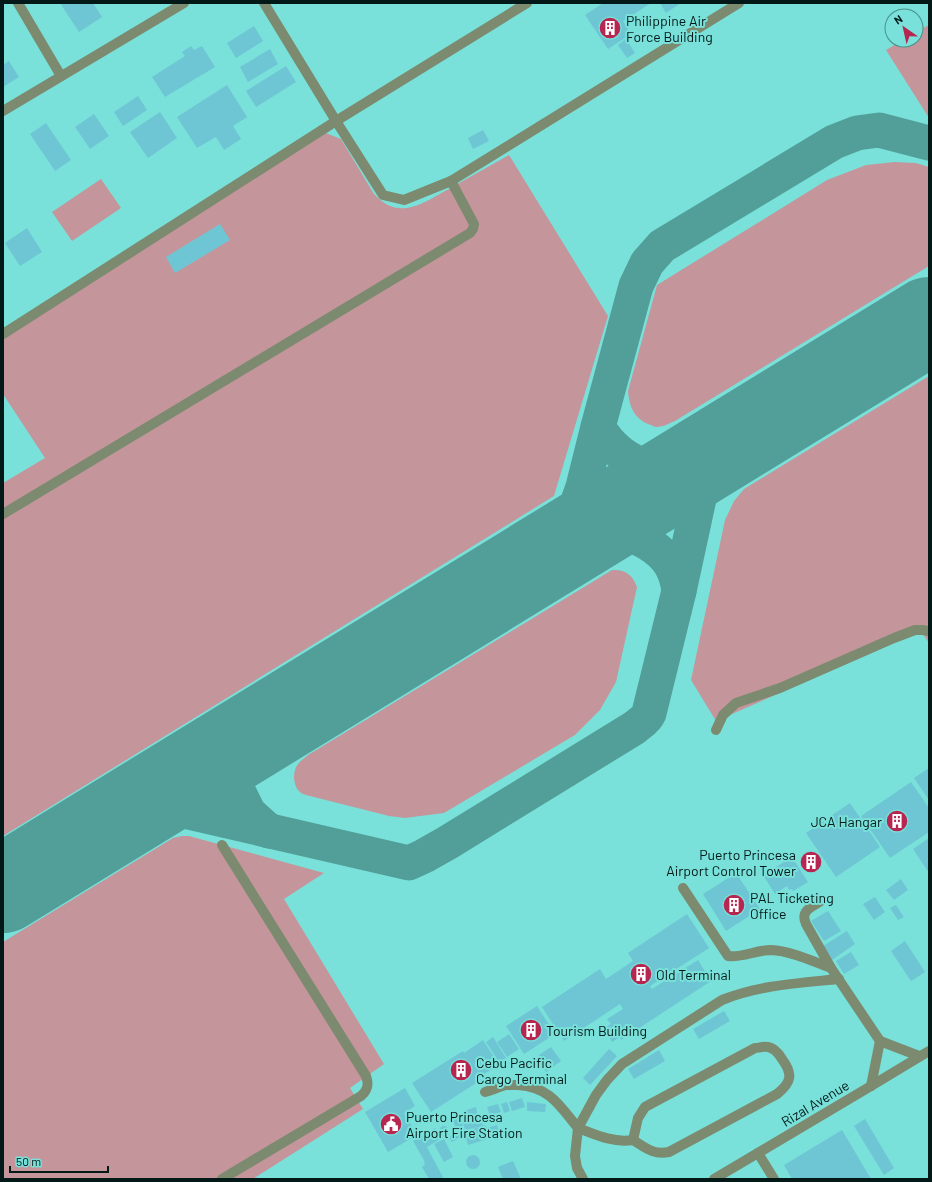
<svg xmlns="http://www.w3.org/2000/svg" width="932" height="1182" font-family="Barlow,sans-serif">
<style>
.green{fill:#c4969c}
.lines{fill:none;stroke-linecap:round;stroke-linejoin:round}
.taxiway{stroke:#529f9a;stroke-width:35}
.runway{stroke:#529f9a;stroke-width:88}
.building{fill:#6ec6d5}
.minor{stroke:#7c8a6f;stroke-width:10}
.labels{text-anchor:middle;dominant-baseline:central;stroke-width:4;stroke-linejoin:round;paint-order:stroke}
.poi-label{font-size:14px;fill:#031918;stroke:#79e1da;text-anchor:start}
.street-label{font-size:14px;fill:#031918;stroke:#79e1da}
</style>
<rect width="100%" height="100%" fill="#79e1da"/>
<g class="green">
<polygon points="929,25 929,118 886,50 903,40 916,40 916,32"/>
<path d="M323,132L341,139L374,194C392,213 407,211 429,200L509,155L608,316L554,496L3,836V483L45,458L3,394V339Z"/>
<path d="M895,162L916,163L929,167V266L675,421C670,423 663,427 657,427C655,427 653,426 651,425C635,420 629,407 628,391L657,285L827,180L866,165Z"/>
<polygon points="101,179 121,208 72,241 52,212"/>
<polygon points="929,376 929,643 921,631 716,721 691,680 725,520 734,501 744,489"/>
<path d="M612,570C625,569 633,575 637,587L616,682L600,710L575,735L444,813L405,818L389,816L306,795C304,794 302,794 300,792C293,786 292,772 298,764C300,761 305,758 308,755Z"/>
<polygon points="182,836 189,836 324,873 284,899 384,1064 350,1088 363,1109 253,1179 3,1179 3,942 173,838"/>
</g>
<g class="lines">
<g class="taxiway">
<path d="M598,427C610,447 626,461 649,467C657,469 666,471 674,470C685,469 697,462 708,457"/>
<path d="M580,535C594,535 623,533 635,537C640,538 645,542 649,544C668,556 676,569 679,591"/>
<polyline points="562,546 583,487 598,427 636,286 647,263 662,246 834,142 857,133 879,130 929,143"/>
<polyline points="232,748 238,791 249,813 269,831"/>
<path d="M140,805L171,808L409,863L424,856L447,843L634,728C640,723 646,720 649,713L679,591L708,457"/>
</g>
<polyline class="runway" points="3,889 929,321"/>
</g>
<g class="building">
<polygon points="60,3 93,3 102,17 79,32"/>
<polygon points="603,3 651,3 623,21 631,34 608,49 585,15"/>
<polygon points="660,3 681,3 666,13"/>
<polygon points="254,26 263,41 236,58 227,43"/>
<polygon points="626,39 635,53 627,58 618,45"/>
<polygon points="191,46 194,50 202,46 215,67 165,97 152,77 185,56 182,52"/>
<polygon points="270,49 278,64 248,82 240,67"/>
<polygon points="9,61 19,77 3,87 3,65"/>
<polygon points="286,66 296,82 256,107 246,91"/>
<polygon points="227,85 247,117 233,126 241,139 224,150 216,137 197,148 177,117"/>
<polygon points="138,96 147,110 123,126 114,112"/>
<polygon points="160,112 177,138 148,158 130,132"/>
<polygon points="94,114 109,136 90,149 75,127"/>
<polygon points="46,123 71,160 55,171 30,134"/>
<polygon points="483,130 489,141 473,149 468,138"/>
<polygon points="220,224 230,240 175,273 166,257"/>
<polygon points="27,228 42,252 20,266 5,243"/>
<polygon points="929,768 929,800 914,778"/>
<polygon points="911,782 929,808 929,827 928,827 929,832 890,858 861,816"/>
<polygon points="850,803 880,847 836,877 806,833"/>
<polygon points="929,838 929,873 913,849"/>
<polygon points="811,852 819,858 816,870 804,867 802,857"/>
<polygon points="792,857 808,882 793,891 792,889 789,890 787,886 775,894 763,875"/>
<polygon points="736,873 760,909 726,931 703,894"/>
<polygon points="901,879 908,890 894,900 886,890"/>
<polygon points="875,897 885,912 874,920 863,904"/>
<polygon points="896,905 904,917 898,920 890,908"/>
<polygon points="828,911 841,931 824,941 811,921"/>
<polygon points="687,914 709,948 650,986 652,989 698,960 711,981 621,1040 620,1037 612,1042 604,1028 611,1024 607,1019 623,1009 620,1004 564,1041 542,1007 600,969 606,979 633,961 628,953"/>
<polygon points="847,931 855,944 832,960 823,946"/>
<polygon points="905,941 925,972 911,981 891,951"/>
<polygon points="851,952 859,965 844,974 836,961"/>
<polygon points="537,1006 555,1034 524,1054 506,1026"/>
<polygon points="724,1011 730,1021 699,1039 693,1029"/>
<polygon points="509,1034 519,1049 507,1057 497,1042"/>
<polygon points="493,1037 506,1058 499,1062 486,1042"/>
<polygon points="483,1040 499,1065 479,1077 481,1080 431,1112 412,1083 463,1051 464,1053"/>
<polygon points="551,1047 561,1061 546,1072 540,1063 543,1060 539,1055"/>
<polygon points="609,1049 617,1056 590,1085 583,1078"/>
<polygon points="659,1050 665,1061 634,1079 628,1069"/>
<polygon points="405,1088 415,1106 404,1113 417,1135 388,1152 365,1112"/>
<polygon points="522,1098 525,1107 512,1111 509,1102"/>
<polygon points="507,1102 510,1111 504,1113 501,1104"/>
<polygon points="527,1102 546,1104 545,1112 527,1111"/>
<polygon points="498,1104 501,1112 490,1115 487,1107"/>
<polygon points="476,1107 478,1118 471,1119 470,1116 466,1117 464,1111"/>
<polygon points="460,1115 463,1126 456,1129 452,1117"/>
<polygon points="481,1118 483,1126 465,1130 463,1122"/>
<polygon points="865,1119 894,1168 884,1175 854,1126"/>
<polygon points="485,1125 487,1128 497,1125 500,1135 468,1145 464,1132"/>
<circle cx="444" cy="1130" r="4"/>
<polygon points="435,1128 442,1138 427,1147 422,1138 444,1179 429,1179 422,1167 425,1165 424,1162 425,1162 413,1141"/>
<polygon points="842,1130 871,1179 792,1179 784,1165"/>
<polygon points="458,1132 460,1137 452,1142 449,1137"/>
<polygon points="444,1139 453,1157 444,1162 434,1144"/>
<circle cx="473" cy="1162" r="7"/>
<polygon points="513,1161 521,1179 503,1179 498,1167"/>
</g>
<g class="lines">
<g class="minor">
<polyline points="18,3 61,76"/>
<polyline points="264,3 336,121 383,195 404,200 451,181 739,3"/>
<polyline points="3,111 184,3"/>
<polyline points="3,334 336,121 527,3"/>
<polyline points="3,514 470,233 473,229 474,224 451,181"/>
<polyline points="716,730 723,715 736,703 780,688 894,638 915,630 922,630 929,631"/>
<path d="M683,888L728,956C742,958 756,950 771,950C791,951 812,961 831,968"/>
<path d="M821,901C811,908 800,910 806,924L831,968L880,1041"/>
<polyline points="880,1041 919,1056"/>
<polyline points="871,1086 880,1041"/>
<path d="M485,1092C492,1090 499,1087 506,1085C510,1085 514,1085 518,1085C550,1087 560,1106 578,1128"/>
<path d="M578,1128C596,1135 613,1143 633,1140C646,1148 653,1155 669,1152L777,1094C792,1082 793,1074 782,1059C779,1054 774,1048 768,1047C764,1046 759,1048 755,1048L645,1107L638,1118L633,1140"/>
<polyline points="758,1153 774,1179"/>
<path d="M222,1179L361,1096C368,1090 369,1084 366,1076L222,845"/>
<path d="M583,1179L577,1168L575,1156L578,1128L596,1095L607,1080L622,1064L722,1000C759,985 800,983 839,979"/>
<polyline points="714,1179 871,1086 929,1051"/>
</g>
</g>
<defs>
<g id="building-disc" transform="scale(1.15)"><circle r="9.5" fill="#b72650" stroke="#79e1da"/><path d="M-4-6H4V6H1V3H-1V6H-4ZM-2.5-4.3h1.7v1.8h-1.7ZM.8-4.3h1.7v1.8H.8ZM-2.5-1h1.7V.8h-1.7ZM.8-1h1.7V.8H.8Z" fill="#fff"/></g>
<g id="civic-disc" transform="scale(1.15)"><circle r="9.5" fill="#b72650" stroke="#79e1da"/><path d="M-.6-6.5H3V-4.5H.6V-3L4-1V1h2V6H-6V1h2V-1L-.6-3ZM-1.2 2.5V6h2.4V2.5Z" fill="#fff"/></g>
</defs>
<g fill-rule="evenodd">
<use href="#building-disc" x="610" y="28"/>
<use href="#building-disc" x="897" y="821"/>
<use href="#building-disc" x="811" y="862"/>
<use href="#building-disc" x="734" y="905"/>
<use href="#building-disc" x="641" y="974"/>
<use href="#building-disc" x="531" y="1030"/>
<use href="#building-disc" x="461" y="1070"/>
<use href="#civic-disc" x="391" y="1124"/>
</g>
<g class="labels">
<g class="poi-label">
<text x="626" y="20">Philippine Air<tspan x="626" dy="16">Force Building</tspan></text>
<text x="882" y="821" text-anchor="end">JCA Hangar</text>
<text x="796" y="854" text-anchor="end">Puerto Princesa<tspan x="796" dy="16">Airport Control Tower</tspan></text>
<text x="750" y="897">PAL Ticketing<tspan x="750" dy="16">Office</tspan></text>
<text x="656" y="974">Old Terminal</text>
<text x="546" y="1030">Tourism Building</text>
<text x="476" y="1062">Cebu Pacific<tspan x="476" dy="16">Cargo Terminal</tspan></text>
<text x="406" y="1116">Puerto Princesa<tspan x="406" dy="16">Airport Fire Station</tspan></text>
</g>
<g class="street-label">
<text transform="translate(815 1103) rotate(-31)">Rizal Avenue</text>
</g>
</g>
<rect width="932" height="1182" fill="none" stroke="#031918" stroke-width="8"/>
<g transform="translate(904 28) rotate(326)"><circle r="19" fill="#79e1da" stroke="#4a918c"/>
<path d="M0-3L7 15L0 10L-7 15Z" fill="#b72650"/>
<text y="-6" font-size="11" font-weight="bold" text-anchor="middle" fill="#031918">N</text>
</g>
<path d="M10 1166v6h98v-6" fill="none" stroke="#031918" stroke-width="2"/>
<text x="16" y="1166" font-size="12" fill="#031918" stroke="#79e1da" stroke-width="3" paint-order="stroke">50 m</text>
</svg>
